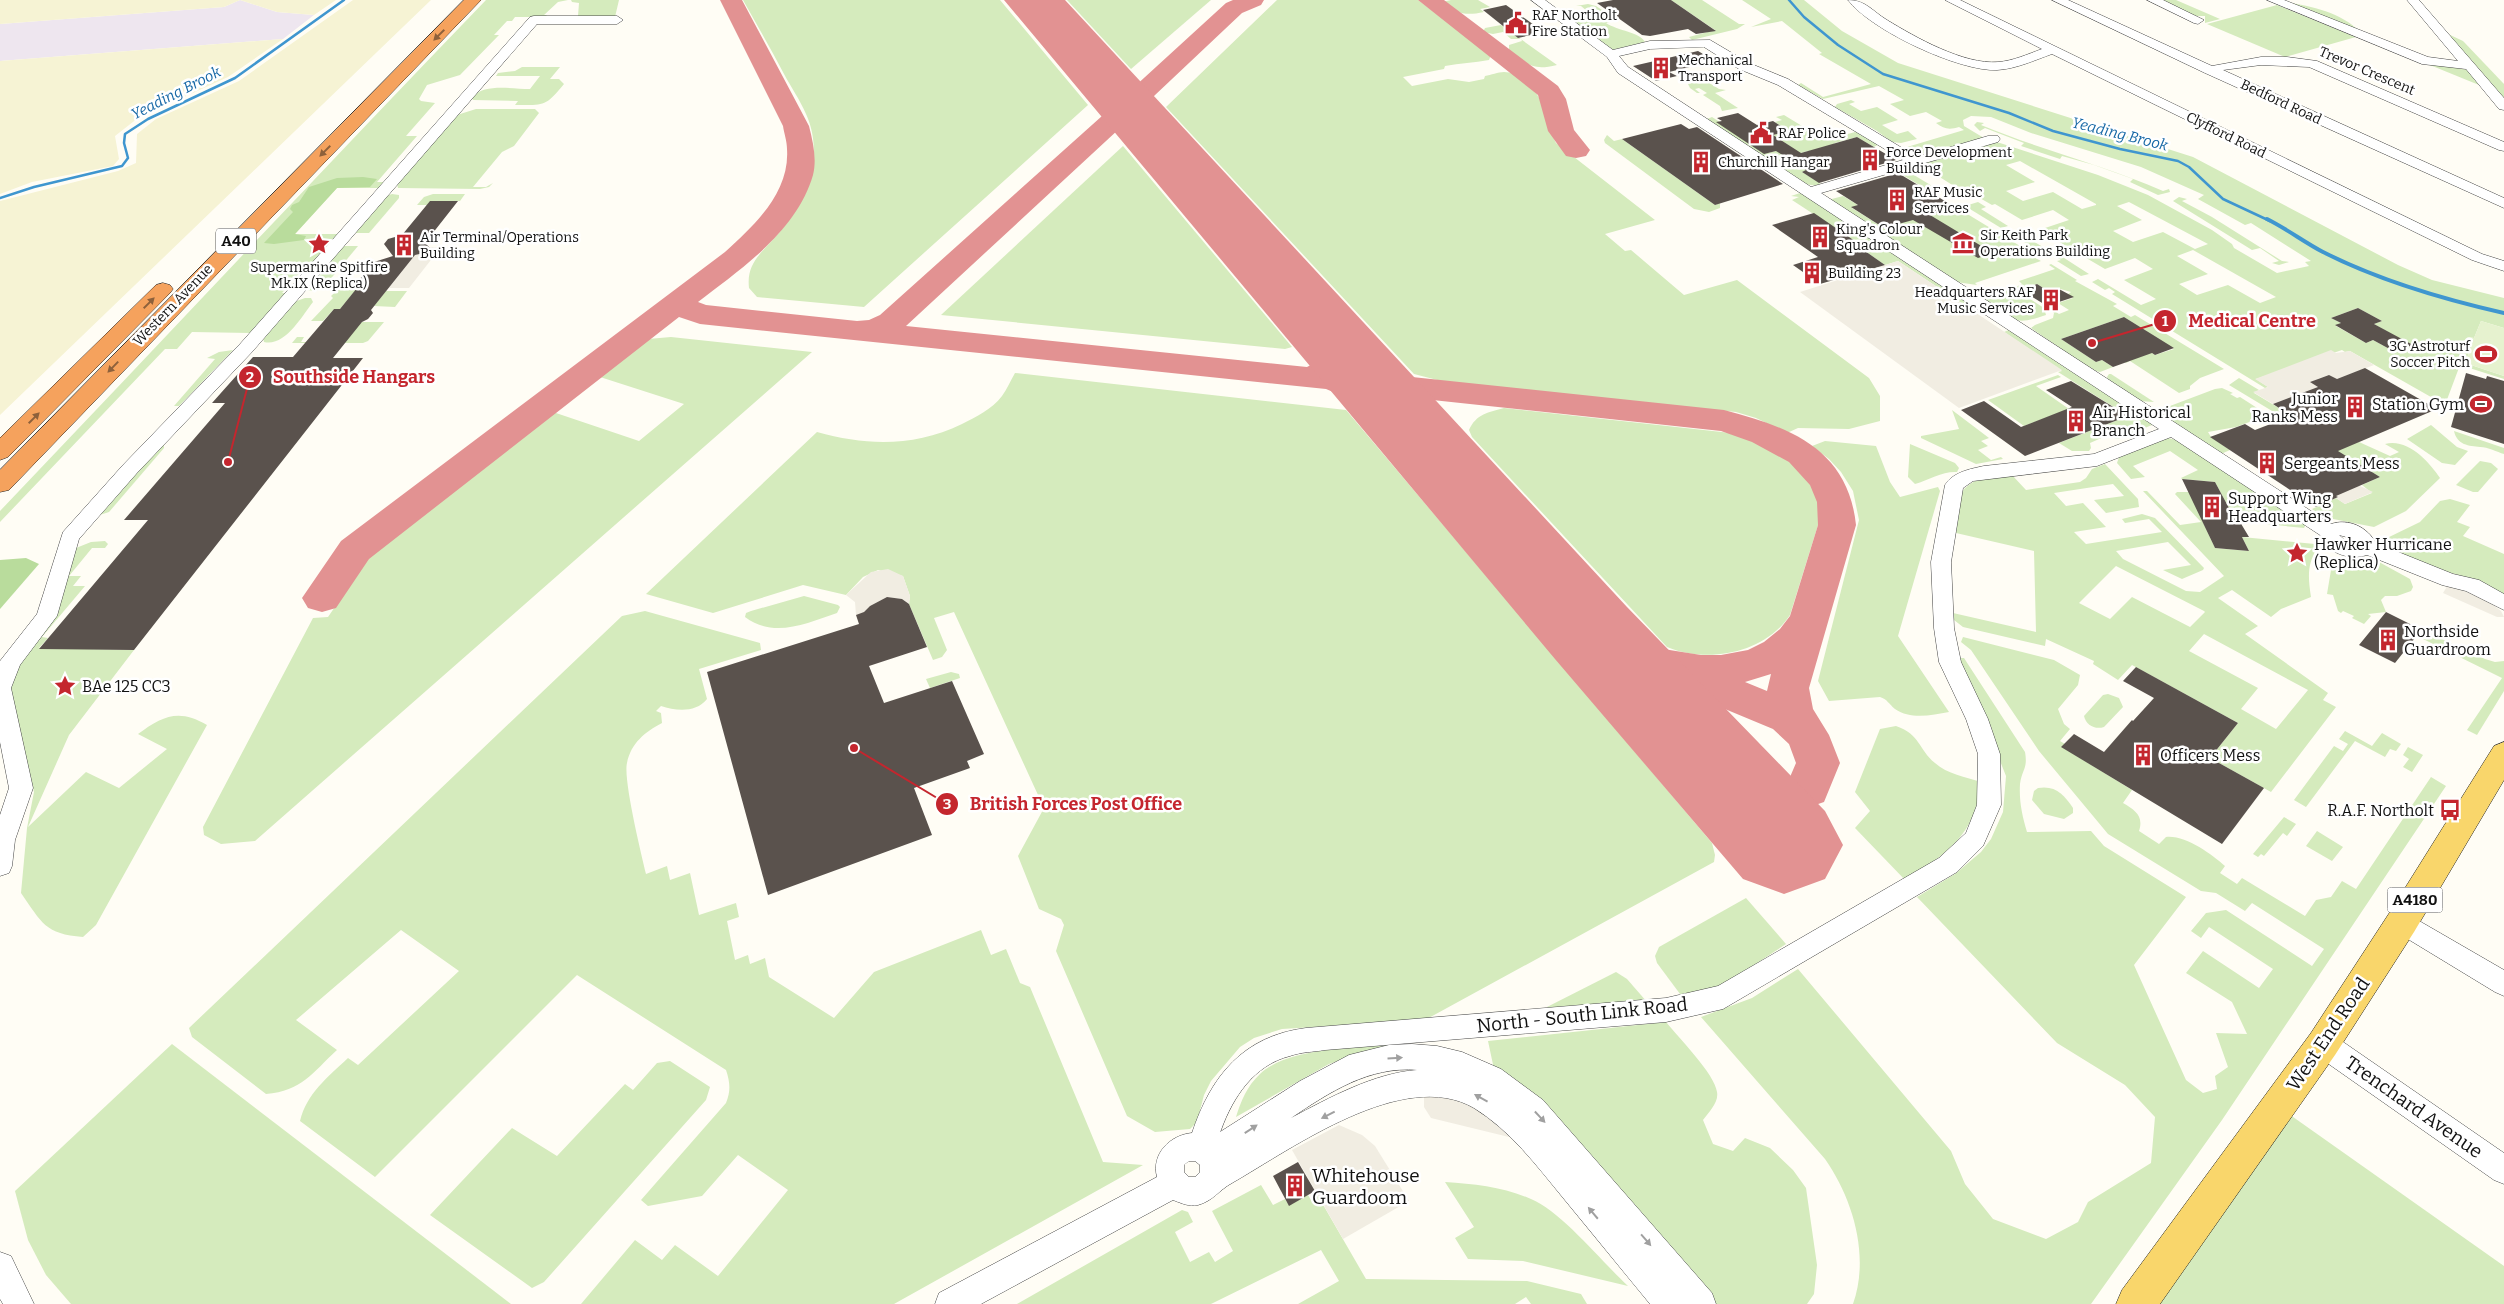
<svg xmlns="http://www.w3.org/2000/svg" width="2504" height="1304" font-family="Bitter,serif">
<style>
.industrial{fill:#eee6ef}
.farmland{fill:#f6f3d4}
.green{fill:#d5ebbd;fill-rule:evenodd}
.forest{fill:#b9dc9c}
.pitch{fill:#e6f2cf}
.plaza{fill:#f1ede2}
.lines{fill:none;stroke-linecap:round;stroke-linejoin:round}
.stream-far1{stroke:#3f96cf;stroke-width:2.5}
.stream{stroke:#3f96cf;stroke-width:4}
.taxiway{fill:#e29292;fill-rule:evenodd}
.runway{fill:#e29292;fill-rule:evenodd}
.building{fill:#5a524d}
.minor-casing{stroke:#444;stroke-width:1}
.major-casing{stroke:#222;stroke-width:1}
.highway-casing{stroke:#222;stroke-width:1}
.minor{fill:#fff;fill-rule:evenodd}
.major{fill:#f9d66b;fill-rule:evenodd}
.highway{fill:#f5a25d;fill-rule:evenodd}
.oneway{fill:#8e613b}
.oneway2{fill:#a0a0a0}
.labels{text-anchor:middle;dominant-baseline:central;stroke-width:5;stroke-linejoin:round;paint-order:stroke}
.far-poi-label{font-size:14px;fill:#111;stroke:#fff;text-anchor:start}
.far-street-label{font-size:14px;fill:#111;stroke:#fff}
.far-water-label{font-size:15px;font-style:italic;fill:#1768a6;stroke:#fff}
.shield{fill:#fff;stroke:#585858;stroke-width:1}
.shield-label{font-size:15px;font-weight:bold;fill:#111}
.poi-label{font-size:16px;fill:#111;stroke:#fff;text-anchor:start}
.near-street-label{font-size:19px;fill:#111;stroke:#fff}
.near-poi-label{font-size:19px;fill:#111;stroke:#fff;text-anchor:start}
.leader{fill:none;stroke:#c4262e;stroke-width:2}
.callout-dot{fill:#c4262e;stroke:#fff;stroke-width:2}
.mark-label{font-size:15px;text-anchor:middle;font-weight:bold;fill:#fff}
.callout-label{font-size:18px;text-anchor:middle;font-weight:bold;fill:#c4262e;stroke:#fff;stroke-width:5;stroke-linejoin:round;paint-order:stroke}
</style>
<rect width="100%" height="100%" fill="#fffdf5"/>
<polygon class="industrial" points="240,0 277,12 314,15 283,39 0,61 0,24 224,7"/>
<g class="farmland">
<polygon points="0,0 336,0 314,15 277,12 240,0 224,7 0,24"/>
<polygon points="353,0 431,0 0,415 0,201 118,171 136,163 137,134 156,119 239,81"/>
<polygon points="283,39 228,77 138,118 115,136 119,159 113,166 32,182 0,194 0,61"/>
</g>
<g class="green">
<path d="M486,0H568L558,2L544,15H547L545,17H515L512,21H507L494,35H499L460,75L427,85L419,99L421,101L435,103L406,136H417L377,182H388L382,188H337L295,234H342L313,267H305L282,293H290L270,311L250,333L192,332L177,349H165L0,522V511C162,341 323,169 486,0Z"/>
<polygon points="571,0 619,0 615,17 578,16 579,3 572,2"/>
<path d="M743,0H1000L1088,105L864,307L757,297L749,288C746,262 763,252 778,234C807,201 825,156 806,114C800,100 791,87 784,74C771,49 757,25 743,0Z"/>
<polygon points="1067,0 1211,0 1131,69"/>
<path d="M1277,0H1418L1491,55L1489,60C1474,63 1460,63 1445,66L1444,69L1403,77L1412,86L1448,79L1469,82L1484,79L1485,76C1491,75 1498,72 1504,72C1511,72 1517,75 1522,79C1547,97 1544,118 1556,143L1655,220L1605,234L1625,251L1631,250L1684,295L1737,280L1869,378L1880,396V421L1849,429L1798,428L1787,433L1756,418L1736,412L1445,382L1414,374L1166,107Z"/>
<path d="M1451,0H1478L1490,7L1480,9L1484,12C1465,16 1458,14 1442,2Z"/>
<polygon points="1671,0 1702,0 1739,24 1745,24 1737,29 1692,40 1689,37 1715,30"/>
<path d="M1742,0H1804L1842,31L1898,63L2193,157L2398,265L2432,280L2504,298V328L2481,321L2474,338L2468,337L2466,343L2472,345L2465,363L2504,376V379L2460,365L2445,405L2350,351L2345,352L2342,350L2256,379L2268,387L2265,388L2112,294L2115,292L2109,288L2105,290L2092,282L2098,279L2141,305L2156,299L2124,280L2153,269L2135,258L2105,269L2076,252L2061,256L2089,274L2081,276L2057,261L2061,260L2043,249L2039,251L2009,233L2016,231L2053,253L2068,247L2039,230L2069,220L2053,210L2022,220L1995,204L1992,205L1978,197L1973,198L1919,164L1995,142L2000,143L2098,175L2148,195L2212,230L2232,244L2234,248L2277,273L2309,266L2305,262L2311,261L2251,223L2245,225L2198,199L2204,195L2141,167L2031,133L1991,117L1971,116L1963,120L1964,126L1984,138C1963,143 1923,162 1905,149L1907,147L1964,130L1959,127C1949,130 1944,129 1936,123L1942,121L1926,112L1910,116L1890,104L1904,100L1879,86L1823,99L1798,85L1801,83L1823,97L1871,84L1819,54L1822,53L1782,21L1751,27L1771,19ZM2020,161L2096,204V205L2082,209L2053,192L2023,201L2006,191L2035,182L2006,165ZM2129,202L2208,244L2195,249L2163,232L2133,242L2113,231L2142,220L2117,206ZM2193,250L2276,297L2260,303L2228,285L2197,295L2179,284L2208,274L2177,256ZM2358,308L2382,321L2374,324L2412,346L2395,352L2373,340L2366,343L2336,326L2341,323L2331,318Z"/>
<polygon points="2157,0 2176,0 2220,19 2205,23 2205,16 2194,16"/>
<path d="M2285,2C2311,6 2341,12 2360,32Z"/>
<path d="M1588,4L1596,6L1608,14L1604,17L1610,22L1606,23C1618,31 1640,32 1645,42L1612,50L1558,10L1560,9L1574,19L1593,16L1581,6H1576Z"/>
<polygon points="2277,5 2356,37 2285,57 2207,24"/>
<path d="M1501,25L1557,65C1533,71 1528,65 1509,51V45L1522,41L1521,39H1511L1503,32L1493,34L1483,32L1485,28Z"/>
<polygon points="2448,34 2463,41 2504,84 2504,99"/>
<polygon points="2425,63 2468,70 2479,85"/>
<path d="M522,67H560L550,79H559L564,84C545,107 545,105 515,105L518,101L473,100L472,97C485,83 511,89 530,89L540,76H496L498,73L515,71Z"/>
<polygon points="1708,79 1710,80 1706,81 1719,89 1726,90 1715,93 1738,108 1722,111 1720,106 1703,95 1707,93 1699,88 1695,89 1700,93 1697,93 1690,88 1688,84"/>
<polygon points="1851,100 1855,102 1849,104 1861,111 1877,107 1898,120 1882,125 1897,134 1908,131 1917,139 1901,143 1892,142 1877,131 1835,107 1837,104"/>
<polygon points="476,109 535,109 539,113 514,146 502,152 473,187 486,187 493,183 489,187 480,189 398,188 397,184 457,115"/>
<path d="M1784,115L1825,140L1859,131L1879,144L1874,147L1857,137L1835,143L1822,160L1808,151L1786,157L1801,167L1807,166L1812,169L1802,172L1821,184C1806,189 1795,178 1782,170L1789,167L1772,156L1764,158L1707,119L1712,117L1768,153L1791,147L1773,135L1788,131L1775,122L1782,120L1776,117Z"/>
<path d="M1977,122L1984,123L1981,125C2041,150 2104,165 2163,191L2169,189L2170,192L2158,195L2130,182L2133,179L2094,165L2062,156L2060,159L2021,146L2024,143L1985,128L1980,131L1974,125Z"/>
<polygon points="1607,135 1614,141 1622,139 1715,205 1720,203 1720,208 1709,212 1694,209 1605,143 1604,140"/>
<polygon points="1123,146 1292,347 1285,349 941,315"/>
<polygon points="1904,169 1942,192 1934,194 1901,174 1900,170"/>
<polygon points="1800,193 1804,194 1978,308 1972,310 1898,261 1885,265 1865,251 1867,249 1792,200 1799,197 1791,196"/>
<polygon points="392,194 399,195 399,198 369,233 353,233 386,196"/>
<polygon points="433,194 465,194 460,201 431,201 427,205 417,205 424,197"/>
<polygon points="1843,196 1858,205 1852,208 1884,228 1955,207 1957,208 1954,210 1960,213 1964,212 2025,249 2022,251 2041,261 1975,283 1977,285 1956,282 1828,200"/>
<polygon points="2179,197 2187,199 2182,201 2212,217 2282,261 2289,262 2279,265 2272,263 2279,261 2260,248 2252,250 2173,201"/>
<polygon points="1978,202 1986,207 1981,209 2008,226 2001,228 1965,206"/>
<polygon points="343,246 358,246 323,288 316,291 307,290 306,288"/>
<polygon points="2051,264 2077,280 2075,281 2117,304 2113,306 2131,317 2135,315 2224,369 2200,378 2190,386 2190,389 2179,393 2130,361 2126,363 2105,347 2130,339 2155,355 2174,349 2124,317 2061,339 2096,362 2102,360 2113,367 2100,372 2092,370 2031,328 2035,325 2053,318 2054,313 2050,308 2059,314 2069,310 2058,303 2073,298 2068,294 2071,292 2057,288 2042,293 2040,292 2046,290 2037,284 2020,289 2016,287 2022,284 2019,281 2055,269 2049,265"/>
<polygon points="356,283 353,287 367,288 365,291 355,291 340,309 334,309 323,321 311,321 333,298 331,296 343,285"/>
<path d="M2001,290L2021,293L2044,308L2046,315C2012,327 2013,319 1985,300V296Z"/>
<polygon points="386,291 407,291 395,307 374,306"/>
<path d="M305,298H311L313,302C302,316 285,347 264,342L263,338L294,302Z"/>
<polygon points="362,322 384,322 368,341 363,343 292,343 297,337 304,337 301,342 312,342"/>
<polygon points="2011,329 2151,422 2152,425 2118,439 2106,436 2090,443 2091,448 2089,451 2072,451 2059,443 2128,416 2058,372 2062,371 2004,332"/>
<polygon points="671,337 812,352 255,841 221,844 204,835 203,827 313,618 328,617 373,551 553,412 639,441 684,404 600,377 648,339"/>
<polygon points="233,350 179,406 174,406 215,359 207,358 219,352"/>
<path d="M1015,373L1346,410L1712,843L1715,855L1714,862L1425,1020L1282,1029L1254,1038L1240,1047L1211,1081L1204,1095L1197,1122L1190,1129L1155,1132L1127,1116L1056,951L1064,925L1061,919L1039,909L1018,856L1044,808L954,612L934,618L947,650L942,657L933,660L909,604L910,596L903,576L878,570L863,577L846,595L803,585L713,613L646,594L817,432C867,446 914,447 962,424C976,417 992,409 1002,396C1007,389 1011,380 1015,373Z"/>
<polygon points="2109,374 2111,374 2154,402 2139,401 2110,382 2107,377"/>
<polygon points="2058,375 2061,377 2036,386 2069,409 2024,426 1988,400"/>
<polygon points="2239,378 2259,390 2254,393 2294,417 2287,420 2229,385"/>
<polygon points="2222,388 2233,393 2230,394 2237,398 2240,397 2268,415 2236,427 2208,432 2211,437 2230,450 2221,454 2164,417 2161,412 2162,409 2215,389"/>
<path d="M1504,408L1740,434C1759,443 1784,452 1799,468C1810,479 1816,495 1823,509L1790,615C1765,653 1708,664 1667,647L1472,437L1469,430C1476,414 1489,412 1504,408Z"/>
<polygon points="1952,410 1989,438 1981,441 1988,446 1978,450 1991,460 2001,457 2003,459 1976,464 1921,438 1921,436 1959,429"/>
<polygon points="2431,425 2457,447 2468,451 2455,465 2442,463 2407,439"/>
<path d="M2454,431L2504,448V454C2497,452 2488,447 2480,447C2469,446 2457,445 2454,431Z"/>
<polygon points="2168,438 2180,441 2308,520 2304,528 2236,521 2215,482 2182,479 2181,478 2198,470 2170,451 2133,466 2145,477 2131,479 2117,463 2119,457"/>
<path d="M1825,441L1876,446L1890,482L1900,497L1938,487L1940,491L1898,636L1949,712C1932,715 1911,720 1895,709C1889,704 1887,699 1880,697L1829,701L1818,681L1859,520L1853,491L1841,472L1829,459L1812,446Z"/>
<path d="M2359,442L2390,456L2399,452L2385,444C2408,438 2429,462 2440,478L2406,511L2374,527L2323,517L2312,509L2336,498L2345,504L2372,493L2362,485L2380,477L2329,446Z"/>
<path d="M1910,444L1955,463L1959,468L1957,472C1943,471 1929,480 1915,484L1908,477Z"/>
<polygon points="164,445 164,448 109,512 100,515 160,446"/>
<polygon points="2480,461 2491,463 2498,469 2478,492 2473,492 2456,485"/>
<path d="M2105,464L2138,499L2139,507L2106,513L2094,500L2124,496L2113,484L2054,493L2066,506L2083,503L2106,527L2074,532L2086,544L2162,532L2149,519L2125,523L2122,519L2142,514L2155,518L2204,568L2203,570L2182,579L2163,570L2191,565L2168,542L2116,551L2123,559L2186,591L2200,592L2224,576L2143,491H2147L2180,525L2201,522L2175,494L2177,492H2189L2215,548L2249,551L2242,537L2315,544L2317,548C2307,565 2308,577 2311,597L2281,609L2271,617L2232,590L2218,598L2258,626L2245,634L2328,693L2323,700L2336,707L2271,792L2210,758L2238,723L2132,665L2118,680L2093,664L2094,661L2046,639L2045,646L1963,627L1954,620L1953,613L2036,632L2034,551L1956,533L1961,494C1971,476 1993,477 2011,474L2026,490L2080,482L2086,478L2092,469ZM2116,566L2204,611L2205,612L2190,627L2132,597L2110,619L2079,603ZM2204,634L2308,690L2276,729L2241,709L2258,688L2189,651Z"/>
<polygon points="2450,499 2470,505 2457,522 2470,527 2463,536 2504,554 2504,597 2477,580 2444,571 2389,549 2385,539 2420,522 2440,501"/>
<path d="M105,541L108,544L105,548H92L69,576H81L73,586H85L42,637L48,638L39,648L134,650L69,735L28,827L86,772L119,788L167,749L138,734C162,716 179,708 207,725L96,925L83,937C45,934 42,923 21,893L27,828L34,792L10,690L12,681L76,548L91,542Z"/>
<polygon points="2341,557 2363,562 2379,562 2410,579 2413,587 2411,591 2397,596 2385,596 2381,600 2386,612 2368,614 2371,616 2364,624 2352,618 2354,616 2343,611 2341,613 2338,611 2333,595 2327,594 2332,564 2336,558"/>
<path d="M804,596L838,605L840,607L837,613C807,623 774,639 745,617L746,613L751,611Z"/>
<path d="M645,611L760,643L761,650L699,669L707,699C696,713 676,711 661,706L656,711L661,713L662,723C645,732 631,743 627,763C623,779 641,853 646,874L667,866L670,880L690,873L699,915L736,903L739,917L727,921L735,960L748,955L750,964L765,958L769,977L834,1018L874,972L981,930L991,955L1006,949L1020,983L1030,987L1103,1162L1143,1165L894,1304H581L635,1240L662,1260L675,1245L718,1276L788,1190L738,1155L702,1196L648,1206L641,1200L726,1103C731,1091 730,1082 726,1070L577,975L375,1177L300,1121C307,1093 327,1078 348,1058L358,1065L459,971L401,930L296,1020L337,1050C312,1073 302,1091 266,1094L192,1037L189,1028L622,616Z"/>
<polygon points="2414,626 2485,659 2495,662 2504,661 2504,691 2477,735 2467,730 2502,678 2417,636 2418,632 2411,629"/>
<path d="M1963,637L2054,660L2080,675L2078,685L2058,709L2064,724L2070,729L2060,741L2065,744L2062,747L2132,790L2123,803C2135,810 2144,816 2139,831L2159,844L2166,837C2186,835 2211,854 2225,866L2220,873L2237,884L2242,878L2305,916L2316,900L2331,897L2342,881L2356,889L2431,777L2446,786L2222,1120L2091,1304H1853C1870,1256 1853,1199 1825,1159L1701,1017L1752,998L1798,969L1951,1151L1965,1184L1993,1219L2046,1239L2078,1222L2088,1202L2151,1163L2155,1117L2125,1085L2057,1043L1917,897L1955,874L1981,852L1991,839L2003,812L2006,776L1959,658H1964L2025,752C2028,769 2022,769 2020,784C2019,801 2022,815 2027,832L2091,831L2104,846L2186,897L2134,965L2186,1080L2203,1093L2217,1089L2215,1076L2228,1067L2216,1033L2247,1034L2232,1002L2186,973L2203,951L2259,988L2273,969L2209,927L2201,938L2191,931L2206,913L2226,910L2312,966L2324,949L2252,903L2245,911L2216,893L2201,891L2108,834L2039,751L1971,650L1961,642Z"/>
<polygon points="951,672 959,674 960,678 930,688 926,679"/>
<path d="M2108,694L2119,698L2123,707L2104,727C2095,730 2086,725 2084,716L2103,695Z"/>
<path d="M1896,726C1921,735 1918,749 1935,763C1947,774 1966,777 1981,782C1975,838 1947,850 1907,882L1855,828L1870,811L1855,792L1880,729Z"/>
<polygon points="2345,731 2372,746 2382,733 2401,744 2396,751 2390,749 2385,757 2355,741 2306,807 2294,800 2334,746 2343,751 2348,744 2339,739"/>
<polygon points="2408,747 2423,755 2412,772 2403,767 2409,759 2403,755"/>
<path d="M2038,788C2056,785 2064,795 2073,808V813L2064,819L2044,814L2032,800L2034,791Z"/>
<polygon points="2284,817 2296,824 2287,836 2283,833 2264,856 2261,854 2258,857 2253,854"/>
<polygon points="2317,831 2343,847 2332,861 2306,846"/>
<polygon points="1746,898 1786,944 1719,988 1683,998 1657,963 1655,956 1659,947"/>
<polygon points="1616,972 1627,979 1647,1002 1550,1010 1547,1007"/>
<path d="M1666,1022C1678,1037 1715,1074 1717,1092C1719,1102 1709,1112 1703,1120L1713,1144L1733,1151L1745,1138L1770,1148L1793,1170L1806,1188L1817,1265L1814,1294L1807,1304H1712L1495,1074L1488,1041Z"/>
<polygon points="172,1044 511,1304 71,1304 46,1275 28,1240 15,1191"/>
<path d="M1395,1044L1404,1050L1364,1052L1329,1064L1236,1117C1241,1101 1247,1086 1260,1074C1288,1047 1358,1048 1395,1044Z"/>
<polygon points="670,1061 710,1087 706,1100 544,1282 532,1288 430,1215 512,1128 557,1156 625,1084 633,1090 657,1063"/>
<polygon points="2279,1107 2504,1266 2504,1304 2136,1304"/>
<path d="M1445,1182C1475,1184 1504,1187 1531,1199C1561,1211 1603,1263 1628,1286L1523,1261L1468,1259L1455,1238L1474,1227Z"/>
<polygon points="1261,1185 1273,1205 1285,1199 1289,1205 1308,1195 1311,1200 1318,1196 1366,1279 1527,1281 1581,1294 1587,1304 1531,1304 1526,1297 1515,1304 1298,1304 1339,1281 1321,1250 1211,1304 1017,1304 1182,1210 1188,1212 1193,1222 1175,1232 1190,1262 1209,1252 1215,1262 1233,1251 1212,1211"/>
</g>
<g class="forest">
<polygon points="363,177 377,179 370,187 337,188 295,234 306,236 304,240 274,244 264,243 293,212 290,209 292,205 299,202 309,187 337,178"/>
<polygon points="26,558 39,564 0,609 0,560"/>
</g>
<polygon class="pitch" points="2481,321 2504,328 2504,376 2465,363 2472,345 2466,343 2468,337 2474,338"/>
<g class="plaza">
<polygon points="429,247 441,247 409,288 389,288 415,255 429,252 431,249"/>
<polygon points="1898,261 2062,370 1959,408 1800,292"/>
<polygon points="2331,350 2336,353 2350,351 2374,365 2337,379 2329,375 2320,378 2311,382 2318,387 2273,404 2253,392 2268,387 2255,379"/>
<polygon points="2311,455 2360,486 2373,492 2345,504 2336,498 2338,497 2283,462"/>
<polygon points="888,569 903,576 910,596 909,604 902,599 887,597 870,606 866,615 856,615 855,602 846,595 871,572"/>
<polygon points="2448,585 2484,598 2501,611 2504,617 2497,617 2443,593"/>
<polygon points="1424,1093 1464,1096 1513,1138 1431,1118 1424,1107"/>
<polygon points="1339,1125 1362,1135 1375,1146 1409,1201 1343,1239 1292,1150"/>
</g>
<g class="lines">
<g class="stream-far1">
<polyline points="1789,0 1804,17 1838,45 1883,74 2009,113 2053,131 2120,149 2178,161 2189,167 2223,199 2270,221"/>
<polyline points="0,198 34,187 122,166 128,158 124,143 125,134 148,119 235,78 344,0"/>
</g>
<path class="stream" d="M2267,219C2287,229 2304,242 2323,252C2380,281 2442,299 2504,313"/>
<g class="taxiway">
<path d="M720,0H742L809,126C813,142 817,159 813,175C797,231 741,269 698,302L706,305L857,321L869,320L880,315L1102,116L1125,112L1127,99L1133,88L1226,3L1233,0H1264L1261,5L1242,13L1154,96L1152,114L1162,132L1158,138C1135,143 1139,125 1119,129L906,326L1307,367L1322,359L1324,353L1313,337L1318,330L1329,327L1340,330L1356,353L1355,360C1369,358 1379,371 1393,375L1724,410C1790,427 1848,449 1856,525L1809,688L1813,709L1829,735L1840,763L1824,802L1786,815H1767L1733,805L1712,796L1706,783L1712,770L1728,765L1767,779L1790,777L1796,763L1789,744L1773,729L1672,687L1669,681L1636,672L1610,661L1577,643L1571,633L1577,623L1591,618L1605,623L1657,648L1701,655H1721L1748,650L1764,642L1780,629L1790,616L1818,525L1817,502L1810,485L1789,462L1752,442L1721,431L1395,396L1425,423L1431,431L1425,439L1413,442L1401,439L1362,404L1326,389L700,324L679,317L369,559L336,608L322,612L308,608L302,598L341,541L725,252C755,225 790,192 787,149C787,141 784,133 783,126ZM1771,674L1767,691L1745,682Z"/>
<polygon points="1418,0 1444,0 1558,86 1566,99 1574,130 1590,150 1586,156 1576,158 1566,156 1548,131 1538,95"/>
</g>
<polygon class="runway" points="1004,0 1065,0 1627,607 1825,811 1843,845 1825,879 1784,894 1743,879 1555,659"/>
</g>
<g class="building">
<polygon points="1613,0 1671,0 1716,31 1696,34 1688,29 1650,36 1642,35 1597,3"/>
<polygon points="1506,5 1544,32 1518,38 1483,10"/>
<polygon points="1698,51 1715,61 1669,72 1677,76 1656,81 1633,66"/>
<polygon points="1738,113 1757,125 1773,121 1789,131 1773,135 1801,153 1857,137 1896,160 1819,183 1802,172 1806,170 1776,151 1764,154 1716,122 1722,121 1717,118"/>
<polygon points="1681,124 1689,129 1697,127 1783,184 1715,205 1622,139"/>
<polygon points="1898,173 1955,207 1930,215 1993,253 1978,258 1913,220 1884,228 1851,207 1858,205 1836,191"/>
<polygon points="430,201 458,201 425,243 433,251 415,255 371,310 373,313 368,319 362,322 333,358 363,358 134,650 39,649 148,520 124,520 225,403 212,403 253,357 293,357 334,309 340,309 361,283 359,280 374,262 393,256 384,244 388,239 402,235"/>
<polygon points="1814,213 1868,250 1865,251 1885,265 1820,284 1793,265 1818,257 1772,225"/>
<polygon points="2037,284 2048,291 2057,288 2074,297 2047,306 2021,290"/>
<polygon points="2358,308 2382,321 2374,324 2413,345 2395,352 2373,340 2366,343 2335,325 2341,323 2331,318"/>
<polygon points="2124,317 2174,348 2155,355 2152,353 2113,367 2102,360 2096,362 2061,339"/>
<polygon points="2365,368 2437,409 2338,451 2380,477 2336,496 2338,497 2316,507 2210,437 2245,424 2255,430 2291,416 2273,404 2318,387 2310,382 2329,375 2337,379"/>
<polygon points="2466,373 2486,379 2487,376 2504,381 2504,444 2451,427"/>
<polygon points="2071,381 2128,416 2025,456 1961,410 1984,401 2021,427 2072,407 2046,390"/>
<polygon points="2182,479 2215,482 2236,521 2240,522 2249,537 2242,537 2249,551 2215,548"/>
<polygon points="887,597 902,599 909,604 927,647 869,666 884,703 952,681 984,754 967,761 970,768 914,788 932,835 768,895 707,672 859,624 856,615 864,612 870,606"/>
<polygon points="2386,612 2414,626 2411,629 2419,633 2395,663 2359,645"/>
<polygon points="2136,667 2238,723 2210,758 2264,788 2222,844 2061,747 2074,734 2104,752 2132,720 2133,721 2154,698 2123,681"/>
<polygon points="1298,1162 1315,1191 1289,1206 1273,1176"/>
</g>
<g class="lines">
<g class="minor-casing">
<g id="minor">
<path d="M1531,0H1545L1613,50L1650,41L1710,40L1749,63L1788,79L1917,157L1988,136H1998L2000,139L1998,142L1821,193L2331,524C2349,518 2367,527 2376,543L2453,574L2479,580L2504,594V610L2466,591L2442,585L2367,555C2349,561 2327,553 2320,535L2171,437L2097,466L1973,481L1963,488L1951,562L1954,628L1961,662L1988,719L2000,754L2001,805L1983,846L1957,872L1723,1009L1666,1022L1325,1050C1313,1052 1301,1052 1290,1056C1254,1065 1233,1097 1221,1130L1220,1132L1300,1081L1349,1055L1389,1045L1412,1044L1437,1046L1462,1052L1501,1069L1543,1100L1712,1293L1716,1304H1650C1621,1269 1593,1234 1564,1199C1536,1165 1511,1131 1474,1108C1404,1067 1293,1148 1232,1183C1219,1190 1213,1201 1198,1205C1189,1207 1181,1203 1173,1200L981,1304H935L939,1293L1157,1177C1151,1154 1170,1135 1192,1133C1211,1076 1243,1036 1306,1028L1666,998L1718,986L1939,858L1966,833L1977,805L1978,754L1966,719L1939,662L1934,628L1931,562L1945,485C1953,472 1970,469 1984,466L2094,454L2159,429L1618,73L1607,57ZM1704,47L1739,69L1778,85L1903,160L1811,187L1628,67L1619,56L1650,49ZM2339,535L2350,538L2356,544L2346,541ZM1417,1070C1374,1073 1329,1098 1291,1118C1330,1092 1369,1066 1417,1070ZM1189,1161H1195L1200,1165V1172L1195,1177H1189L1184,1172V1165Z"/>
<path d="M1848,0C1866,0 1872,11 1887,20C1915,37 1964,65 1998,62C2013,61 2028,54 2042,49L1945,0H1960L2482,254L2504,261V271L2472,260L2052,54C2035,60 2016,69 1997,70C1960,72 1870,30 1848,0Z"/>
<polygon points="2052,0 2068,0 2212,66 2261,57 2287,57 2317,61 2504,142 2504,151 2499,150 2309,67 2261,65 2223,70 2504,198 2504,208 2205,73"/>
<polygon points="2147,0 2163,0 2204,20 2198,24 2194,23"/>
<polygon points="2267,0 2284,0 2428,57 2458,61 2407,0 2419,0 2504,98 2504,110 2499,109 2466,69 2422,64"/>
<polygon points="534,16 617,16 623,20 617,24 537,24 252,352 137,473 79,539 57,616 20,665 11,688 33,788 15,840 12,866 9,873 0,876 0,815 9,788 0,742 0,661 37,614 63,532 123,465 240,344 530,17"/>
<polygon points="2402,911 2504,970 2504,996 2495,992 2393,930 2389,922 2393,914"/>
<polygon points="2323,1032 2333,1035 2504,1153 2504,1184 2494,1180 2313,1053 2310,1044 2313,1035"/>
<polygon points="0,1252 11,1256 34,1304 3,1304 0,1299"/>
</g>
</g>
<g class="major-casing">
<polygon id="major" points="2504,742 2504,780 2414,932 2335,1055 2160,1304 2116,1304 2122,1290 2311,1033 2390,912 2494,746"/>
</g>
<g class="highway-casing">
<g id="highway">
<polygon points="464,0 481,0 9,490 0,492 0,470"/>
<polygon points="163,283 170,285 173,289 170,293 8,457 0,460 0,438 156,285"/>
</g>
</g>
<use href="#minor" class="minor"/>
<use href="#major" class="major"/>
<use href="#highway" class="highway"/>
</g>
<defs><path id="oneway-solid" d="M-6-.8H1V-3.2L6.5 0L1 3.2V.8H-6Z" transform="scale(1.25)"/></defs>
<g class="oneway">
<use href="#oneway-solid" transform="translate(439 35) rotate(135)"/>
<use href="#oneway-solid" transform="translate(325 151) rotate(135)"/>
<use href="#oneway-solid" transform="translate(149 303) rotate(-45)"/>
<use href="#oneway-solid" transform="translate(113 367) rotate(134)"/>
<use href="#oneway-solid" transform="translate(34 418) rotate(-45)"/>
</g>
<g class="oneway2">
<use href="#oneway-solid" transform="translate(1395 1058) rotate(-4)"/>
<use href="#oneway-solid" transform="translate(1481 1098) rotate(-151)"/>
<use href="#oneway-solid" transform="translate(1328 1115) rotate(153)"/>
<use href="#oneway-solid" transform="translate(1540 1117) rotate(47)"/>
<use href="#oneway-solid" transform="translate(1251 1129) rotate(-33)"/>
<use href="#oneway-solid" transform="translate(1593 1213) rotate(-130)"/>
<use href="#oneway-solid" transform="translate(1646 1240) rotate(49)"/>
</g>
<defs>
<g id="civic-bare" transform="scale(1.725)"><path d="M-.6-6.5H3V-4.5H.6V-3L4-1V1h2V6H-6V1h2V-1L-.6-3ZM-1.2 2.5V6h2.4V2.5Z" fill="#c4262e" stroke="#fff" stroke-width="2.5" paint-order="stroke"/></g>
<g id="building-bare" transform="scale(1.725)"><path d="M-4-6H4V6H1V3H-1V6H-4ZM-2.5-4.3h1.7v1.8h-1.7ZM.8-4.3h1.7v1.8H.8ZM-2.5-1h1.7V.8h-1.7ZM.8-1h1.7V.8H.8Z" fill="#c4262e" stroke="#fff" stroke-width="2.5" paint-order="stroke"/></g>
<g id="museum-bare" transform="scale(1.725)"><path d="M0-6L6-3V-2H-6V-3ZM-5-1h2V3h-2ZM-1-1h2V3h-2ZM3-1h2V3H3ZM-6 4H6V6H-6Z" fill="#c4262e" stroke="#fff" stroke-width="2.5" paint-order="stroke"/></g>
<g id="sight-bare" transform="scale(1.725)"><path d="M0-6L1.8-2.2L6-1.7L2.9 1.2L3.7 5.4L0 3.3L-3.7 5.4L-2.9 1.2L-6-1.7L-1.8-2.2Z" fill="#c4262e" stroke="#fff" stroke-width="2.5" paint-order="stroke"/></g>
<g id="stadium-bare" transform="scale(1.725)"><path d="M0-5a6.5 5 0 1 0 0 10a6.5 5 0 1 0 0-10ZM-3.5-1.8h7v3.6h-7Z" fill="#c4262e" stroke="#fff" stroke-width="2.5" paint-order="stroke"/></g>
<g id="bus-bare" transform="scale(1.725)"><path d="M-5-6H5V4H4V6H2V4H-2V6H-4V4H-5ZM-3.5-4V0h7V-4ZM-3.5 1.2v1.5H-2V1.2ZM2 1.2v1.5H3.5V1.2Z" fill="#c4262e" stroke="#fff" stroke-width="2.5" paint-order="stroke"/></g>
</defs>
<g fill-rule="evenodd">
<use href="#civic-bare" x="1516" y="23"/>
<use href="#building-bare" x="1661" y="68"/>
<use href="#civic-bare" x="1761" y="133"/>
<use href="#building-bare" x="1870" y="160"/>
<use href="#building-bare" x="1701" y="162"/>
<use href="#building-bare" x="1897" y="200"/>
<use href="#building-bare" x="1820" y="237"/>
<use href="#museum-bare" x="1963" y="243"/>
<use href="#sight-bare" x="319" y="244"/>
<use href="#building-bare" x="404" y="245"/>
<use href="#building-bare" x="1812" y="273"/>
<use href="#building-bare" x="2051" y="300"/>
<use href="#stadium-bare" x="2486" y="354"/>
<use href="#stadium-bare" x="2481" y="404"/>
<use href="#building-bare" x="2355" y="407"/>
<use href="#building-bare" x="2076" y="421"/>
<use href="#building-bare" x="2267" y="463"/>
<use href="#building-bare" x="2212" y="507"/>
<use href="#sight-bare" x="2297" y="553"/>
<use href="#building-bare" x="2388" y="640"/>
<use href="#sight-bare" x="65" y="686"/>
<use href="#building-bare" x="2143" y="755"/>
<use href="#bus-bare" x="2450" y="810"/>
<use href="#building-bare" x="1295" y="1186"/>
</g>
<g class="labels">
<g class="far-poi-label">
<text x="1532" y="15">RAF Northolt<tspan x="1532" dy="16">Fire Station</tspan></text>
<text x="1678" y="60">Mechanical<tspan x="1678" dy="16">Transport</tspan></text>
<text x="1778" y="133">RAF Police</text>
<text x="1886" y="152">Force Development<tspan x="1886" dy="16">Building</tspan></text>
<text x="1718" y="162">Churchill Hangar</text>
<text x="1914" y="192">RAF Music<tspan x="1914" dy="16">Services</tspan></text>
<text x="1836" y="229">King's Colour<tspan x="1836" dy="16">Squadron</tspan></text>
<text x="1980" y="235">Sir Keith Park<tspan x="1980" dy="16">Operations Building</tspan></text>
<text x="420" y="237">Air Terminal/Operations<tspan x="420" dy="16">Building</tspan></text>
<text x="319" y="267" text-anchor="middle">Supermarine Spitfire<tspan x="319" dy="16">Mk.IX (Replica)</tspan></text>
<text x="1828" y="273">Building 23</text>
<text x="2034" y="292" text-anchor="end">Headquarters RAF<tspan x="2034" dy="16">Music Services</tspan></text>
<text x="2470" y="346" text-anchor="end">3G Astroturf<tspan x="2470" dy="16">Soccer Pitch</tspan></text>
</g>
<g class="far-street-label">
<text transform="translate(2367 71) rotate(23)">Trevor Crescent</text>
<text transform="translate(2281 102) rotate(25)">Bedford Road</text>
<text transform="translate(2226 135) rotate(26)">Clyfford Road</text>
<text transform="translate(173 305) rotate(-46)">Western Avenue</text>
</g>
<g class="far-water-label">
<text transform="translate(176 93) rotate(-27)">Yeading Brook</text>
<text transform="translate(2120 134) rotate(14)">Yeading Brook</text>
</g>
<g class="shield">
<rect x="216" y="228.5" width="40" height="25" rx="4"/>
<rect x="2387.5" y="887.5" width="55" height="25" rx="4"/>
</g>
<g class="shield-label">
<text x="236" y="241">A40</text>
<text x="2415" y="900">A4180</text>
</g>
<g class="poi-label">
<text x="2338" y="398" text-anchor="end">Junior<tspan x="2338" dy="18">Ranks Mess</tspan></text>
<text x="2464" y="404" text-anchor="end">Station Gym</text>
<text x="2092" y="412">Air Historical<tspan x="2092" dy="18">Branch</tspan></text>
<text x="2284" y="463">Sergeants Mess</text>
<text x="2228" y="498">Support Wing<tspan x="2228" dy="18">Headquarters</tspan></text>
<text x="2314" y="544">Hawker Hurricane<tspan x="2314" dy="18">(Replica)</tspan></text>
<text x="2404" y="631">Northside<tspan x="2404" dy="18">Guardroom</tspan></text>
<text x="82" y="686">BAe 125 CC3</text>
<text x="2160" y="755">Officers Mess</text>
<text x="2434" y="810" text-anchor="end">R.A.F. Northolt</text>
</g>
<g class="near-street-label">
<text transform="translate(1582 1015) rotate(-6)">North - South Link Road</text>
<text transform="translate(2328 1034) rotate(-56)">West End Road</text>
<text transform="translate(2414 1107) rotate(35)">Trenchard Avenue</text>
</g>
<g class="near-poi-label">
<text x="1312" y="1175">Whitehouse<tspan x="1312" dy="22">Guardoom</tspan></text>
</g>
</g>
<path class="leader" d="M2092 343L2165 321M228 462L250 377M854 748L947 804"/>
<g class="callout-dot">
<circle cx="2092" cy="343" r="5"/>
<circle cx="228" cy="462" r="5"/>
<circle cx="854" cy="748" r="5"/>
<circle cx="2165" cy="321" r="12"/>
<circle cx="250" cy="377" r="12"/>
<circle cx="947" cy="804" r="12"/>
</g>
<g class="mark-label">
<text x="2165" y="326">1</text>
<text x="250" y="382">2</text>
<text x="947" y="809">3</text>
</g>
<g class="callout-label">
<text x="2252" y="327">Medical Centre</text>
<text x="354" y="383">Southside Hangars</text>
<text x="1076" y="810">British Forces Post Office</text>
</g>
</svg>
